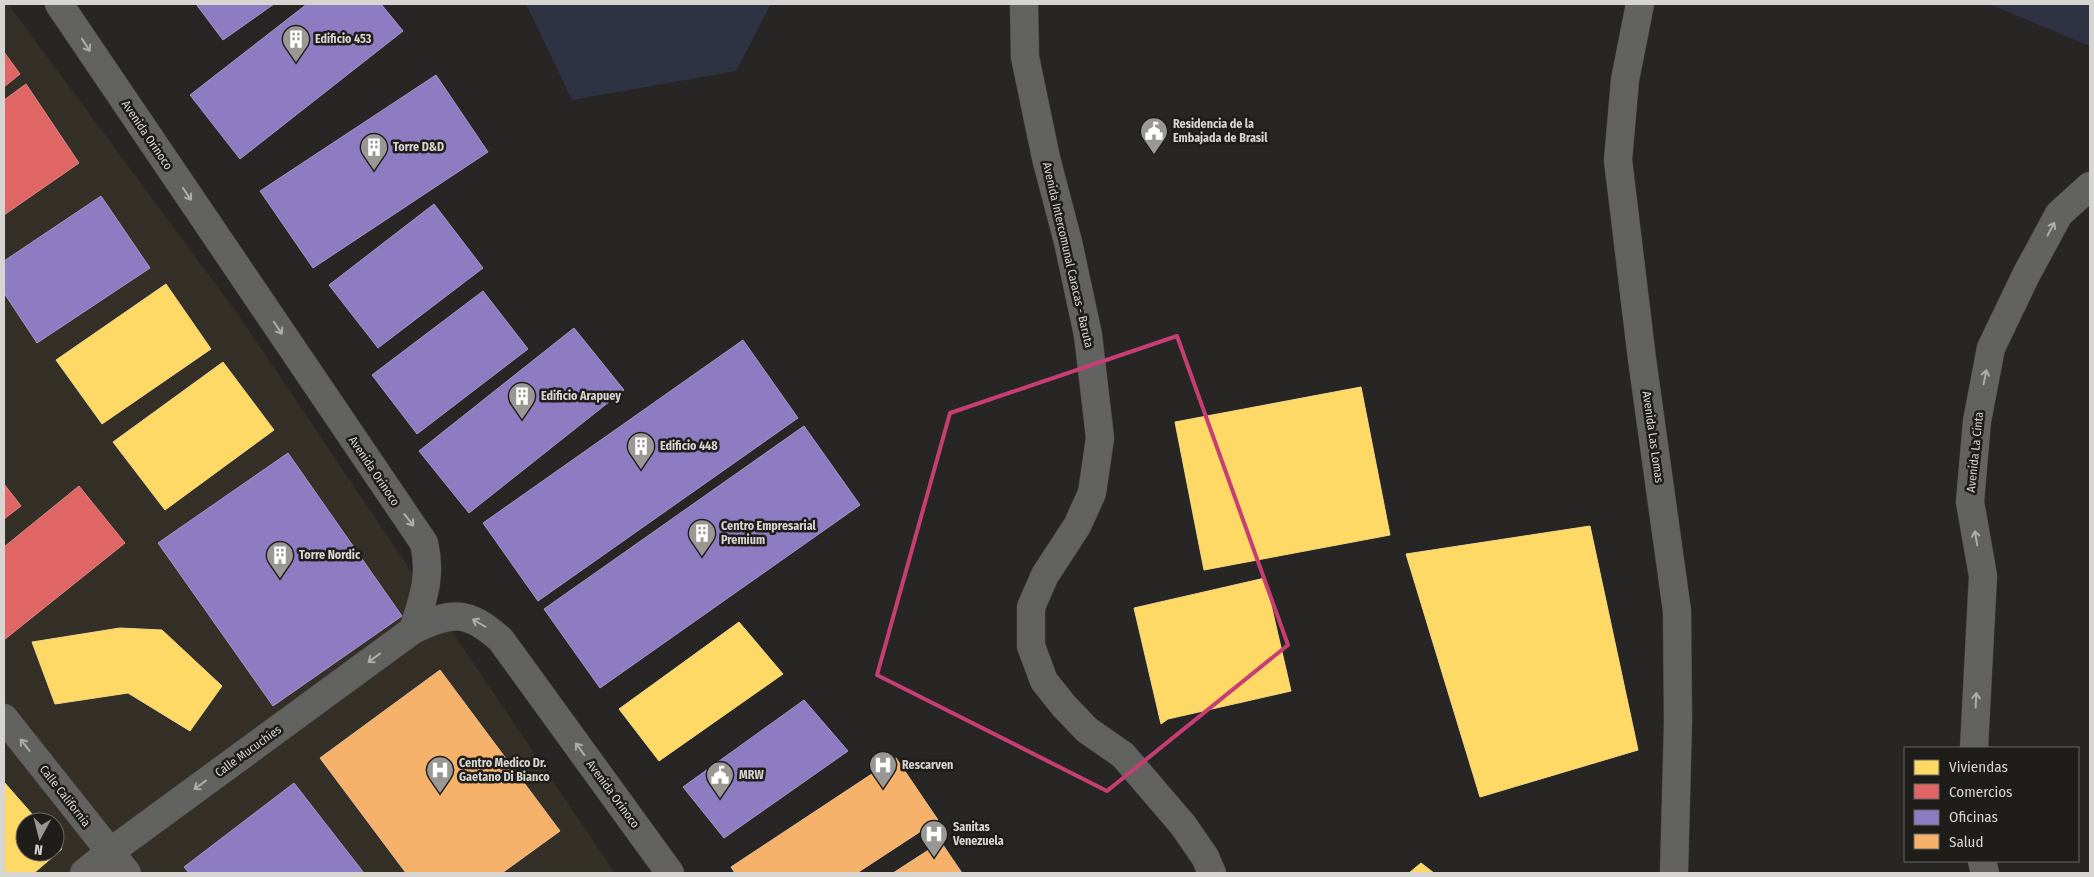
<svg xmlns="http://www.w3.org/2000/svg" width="2094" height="877" font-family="'Fira Sans Condensed',sans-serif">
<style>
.built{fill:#342f27;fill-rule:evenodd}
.green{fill:#2f3243}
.homes{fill:#ffd966;stroke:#f3d886}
.shops{fill:#e06666;stroke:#dd8786}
.offices{fill:#8e7cc3;stroke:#a497c8}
.health{fill:#f6b26b;stroke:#ecbc8a}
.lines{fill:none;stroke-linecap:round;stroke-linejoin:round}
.street-casing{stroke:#434241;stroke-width:29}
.street{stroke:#626260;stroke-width:28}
.oneway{stroke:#adadaa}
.marked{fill:none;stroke:#c63e73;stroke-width:4;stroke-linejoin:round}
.labels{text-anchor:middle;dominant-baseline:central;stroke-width:5;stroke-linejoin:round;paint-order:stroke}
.poi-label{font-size:12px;font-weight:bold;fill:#d6d5d2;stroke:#1f1d1a;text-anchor:start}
.street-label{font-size:12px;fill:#d6d5d2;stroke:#1f1d1a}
</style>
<rect width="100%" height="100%" fill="#282624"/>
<path class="built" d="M4,4H8L237,313L615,873H4ZM25,822H55V852H25Z"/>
<g class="green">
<polygon points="526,4 771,4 736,71 572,100"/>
<polygon points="1989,4 2090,4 2090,46"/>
</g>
<g class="homes">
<polygon points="166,284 211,349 102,424 56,360"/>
<polygon points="223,362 274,430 165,510 113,442"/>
<polygon points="1361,387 1390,535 1204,570 1175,422"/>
<polygon points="1590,526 1638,750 1480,797 1406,554"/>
<polygon points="1265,578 1291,691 1168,719 1161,724 1134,608"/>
<polygon points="739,622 783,674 659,761 619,709"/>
<polygon points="120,628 162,630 222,686 190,731 128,693 55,704 32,642"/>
<polygon points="4,782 39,822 25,822 25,852 55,852 55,841 62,849 34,873 4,873"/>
<polygon points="1421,863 1434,873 1409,873"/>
</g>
<g class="shops">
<polygon points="4,52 20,74 4,87"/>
<polygon points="26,84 79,163 4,215 4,100"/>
<polygon points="4,484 21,506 4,519"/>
<polygon points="79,486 125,543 4,640 4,547"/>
</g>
<g class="offices">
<polygon points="196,4 274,4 223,40"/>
<polygon points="307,4 381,4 403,31 240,159 190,95"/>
<polygon points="436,75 488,152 313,268 260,191"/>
<polygon points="101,196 150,268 37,343 4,293 4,261"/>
<polygon points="434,204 483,268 378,348 329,285"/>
<polygon points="483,291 528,349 417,434 372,375"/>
<polygon points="574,328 624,390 469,513 419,451"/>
<polygon points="743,340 798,418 538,601 483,523"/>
<polygon points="804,426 860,505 600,688 544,609"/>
<polygon points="288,453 402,616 273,706 158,543"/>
<polygon points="804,700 848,751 724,838 683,787"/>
<polygon points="294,783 364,873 189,873 184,867"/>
</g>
<g class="health">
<polygon points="440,670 560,831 502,873 406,873 320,758"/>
<polygon points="896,758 938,820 857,873 735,873 731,867"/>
<polygon points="941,842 962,873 893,873"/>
</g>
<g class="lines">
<g class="street-casing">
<g id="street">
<path d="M59,4L424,543C432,576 423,599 413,630"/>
<polyline points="1024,4 1025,57 1046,158 1068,242 1088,335 1100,438 1092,493 1077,526 1045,575 1031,607 1031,646 1044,681 1064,706 1087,730 1123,755 1183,825 1205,857 1212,873"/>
<polyline points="1640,4 1625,80 1618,160 1642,359 1677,611 1678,722 1674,873"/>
<polyline points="4,718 127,873"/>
<polyline points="1974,748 1983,576 1970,502 1977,421 1991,348 2026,275 2059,214 2090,186"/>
<polyline points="1982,861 1985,873"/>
<path d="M84,873L110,852L413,630C452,611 468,610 501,640L670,873"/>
</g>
</g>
<use href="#street" class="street"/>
</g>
<defs><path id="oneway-shaft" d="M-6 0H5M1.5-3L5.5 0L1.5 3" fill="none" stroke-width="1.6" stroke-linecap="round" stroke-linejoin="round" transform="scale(1.25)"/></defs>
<g class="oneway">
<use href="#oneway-shaft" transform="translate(86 45) rotate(57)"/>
<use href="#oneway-shaft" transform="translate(187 194) rotate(56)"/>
<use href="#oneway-shaft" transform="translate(2051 229) rotate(-62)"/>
<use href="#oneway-shaft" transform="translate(278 328) rotate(56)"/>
<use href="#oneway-shaft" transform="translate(1985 377) rotate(-79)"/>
<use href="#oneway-shaft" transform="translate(409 520) rotate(52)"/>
<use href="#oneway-shaft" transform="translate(1976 538) rotate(-100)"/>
<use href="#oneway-shaft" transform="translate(479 623) rotate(-150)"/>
<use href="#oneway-shaft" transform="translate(374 658) rotate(144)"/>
<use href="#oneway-shaft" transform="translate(1976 700) rotate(-87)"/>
<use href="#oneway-shaft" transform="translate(25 745) rotate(-128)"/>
<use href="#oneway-shaft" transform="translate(580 749) rotate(-126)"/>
<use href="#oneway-shaft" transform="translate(200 785) rotate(144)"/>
</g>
<path class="marked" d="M1177,336L1288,645L1107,791L877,675L950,413Z"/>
<defs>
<g id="building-pin" transform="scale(1.4375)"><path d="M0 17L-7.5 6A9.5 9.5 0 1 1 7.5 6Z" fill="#999895" stroke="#1f1d1a"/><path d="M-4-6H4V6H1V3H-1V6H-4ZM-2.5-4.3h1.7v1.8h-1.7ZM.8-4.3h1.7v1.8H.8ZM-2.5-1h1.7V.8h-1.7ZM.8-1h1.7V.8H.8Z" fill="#fff"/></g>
<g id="civic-pin" transform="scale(1.4375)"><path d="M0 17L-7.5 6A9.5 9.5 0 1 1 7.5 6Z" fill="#999895" stroke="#1f1d1a"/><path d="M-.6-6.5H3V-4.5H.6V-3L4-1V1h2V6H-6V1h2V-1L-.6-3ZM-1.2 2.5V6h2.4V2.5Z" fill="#fff"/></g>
<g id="hospital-pin" transform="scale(1.4375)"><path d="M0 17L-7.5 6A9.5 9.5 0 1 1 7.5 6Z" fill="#999895" stroke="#1f1d1a"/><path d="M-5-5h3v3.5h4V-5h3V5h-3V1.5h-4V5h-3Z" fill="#fff"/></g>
</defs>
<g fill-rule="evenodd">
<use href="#building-pin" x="296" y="39"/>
<use href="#civic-pin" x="1154" y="131"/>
<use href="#building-pin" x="374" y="147"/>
<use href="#building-pin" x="522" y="396"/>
<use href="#building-pin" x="641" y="446"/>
<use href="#building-pin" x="702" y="533"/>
<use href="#building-pin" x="280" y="555"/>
<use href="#hospital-pin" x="883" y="765"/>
<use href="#hospital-pin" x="440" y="770"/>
<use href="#civic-pin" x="720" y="775"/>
<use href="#hospital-pin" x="934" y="834"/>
</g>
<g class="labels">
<g class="poi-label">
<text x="315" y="39">Edificio 453</text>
<text x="1173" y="124">Residencia de la<tspan x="1173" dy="14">Embajada de Brasil</tspan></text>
<text x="393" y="147">Torre D&amp;D</text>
<text x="541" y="396">Edificio Arapuey</text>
<text x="660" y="446">Edificio 448</text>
<text x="721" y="526">Centro Empresarial<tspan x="721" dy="14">Premium</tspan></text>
<text x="299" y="555">Torre Nordic</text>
<text x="459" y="763">Centro Medico Dr.<tspan x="459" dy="14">Gaetano Di Bianco</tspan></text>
<text x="902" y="765">Rescarven</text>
<text x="739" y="775">MRW</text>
<text x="953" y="827">Sanitas<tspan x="953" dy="14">Venezuela</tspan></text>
</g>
<g class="street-label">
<text transform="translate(147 135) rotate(56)">Avenida Orinoco</text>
<text transform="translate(1068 255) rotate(77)">Avenida Intercomunal Caracas - Baruta</text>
<text transform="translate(1653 437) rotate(82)">Avenida Las Lomas</text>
<text transform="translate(1975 452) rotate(-84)">Avenida La Cinta</text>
<text transform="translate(374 471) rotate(56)">Avenida Orinoco</text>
<text transform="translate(248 751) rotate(-36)">Calle Mucuchíes</text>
<text transform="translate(613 794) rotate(54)">Avenida Orinoco</text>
<text transform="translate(65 796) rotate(52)">Calle California</text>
</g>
</g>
<rect width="2094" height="877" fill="none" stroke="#d6d5d2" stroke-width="10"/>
<rect x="1904" y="747" width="175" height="115" fill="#1f1d1a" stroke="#686764"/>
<rect x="1914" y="760" width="25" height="15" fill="#ffd966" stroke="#686764"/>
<text x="1949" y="772" font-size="15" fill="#d6d5d2">Viviendas</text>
<rect x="1914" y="784" width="25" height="15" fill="#e06666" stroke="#686764"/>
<text x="1949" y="797" font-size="15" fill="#d6d5d2">Comercios</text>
<rect x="1914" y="810" width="25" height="15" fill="#8e7cc3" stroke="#686764"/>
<text x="1949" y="822" font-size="15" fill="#d6d5d2">Oficinas</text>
<rect x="1914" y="834" width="25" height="15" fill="#f6b26b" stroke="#686764"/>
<text x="1949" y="847" font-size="15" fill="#d6d5d2">Salud</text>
<g transform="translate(40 837) rotate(187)"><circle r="24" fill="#1f1d1a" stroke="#686764"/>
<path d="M0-4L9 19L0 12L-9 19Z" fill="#999895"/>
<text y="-8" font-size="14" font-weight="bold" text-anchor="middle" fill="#d6d5d2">N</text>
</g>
</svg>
